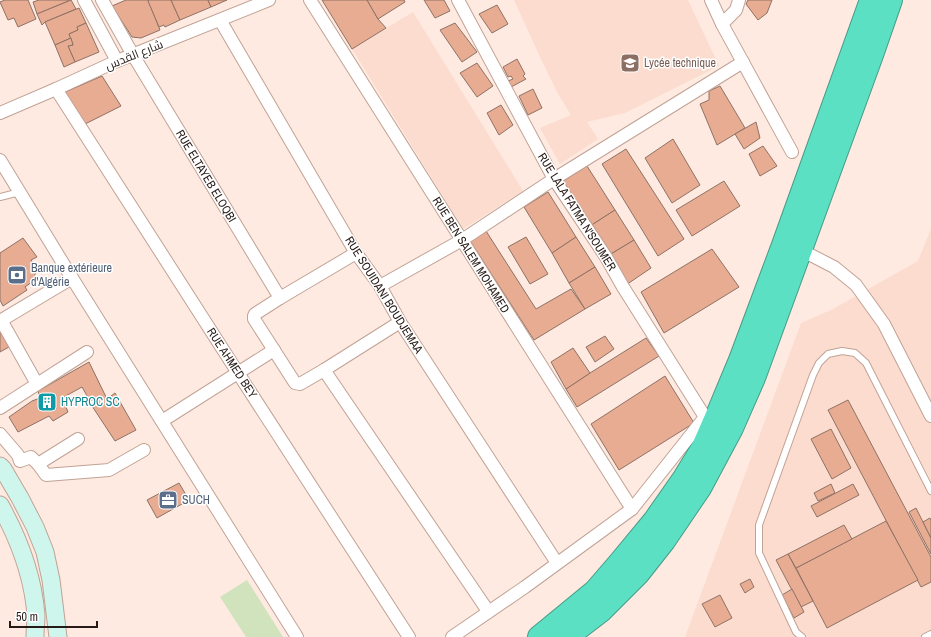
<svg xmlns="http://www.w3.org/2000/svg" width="931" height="637" font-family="'Archivo Narrow',Cairo,sans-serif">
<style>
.built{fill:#fcdcce}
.green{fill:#d0e3bd}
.building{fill:#e8ac93;stroke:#8e7265}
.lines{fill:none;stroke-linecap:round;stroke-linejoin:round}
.lane-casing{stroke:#c1a295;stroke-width:8}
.street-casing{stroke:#c1a295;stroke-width:14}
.secondary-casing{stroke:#c1a295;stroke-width:19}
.highway-casing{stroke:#489b87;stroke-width:24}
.lane{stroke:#fff;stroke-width:6}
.street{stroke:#fff;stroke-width:12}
.secondary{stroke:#cef6ed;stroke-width:17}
.highway{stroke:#5be0c4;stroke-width:22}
.labels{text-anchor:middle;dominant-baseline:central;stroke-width:3;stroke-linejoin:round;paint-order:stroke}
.street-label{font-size:12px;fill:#261a16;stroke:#fff}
.education-label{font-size:12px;fill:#785e54;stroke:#fff;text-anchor:start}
.service-label{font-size:12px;fill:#4e5e75;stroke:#fff;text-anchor:start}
.culture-label{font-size:12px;fill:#0d838f;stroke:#fff;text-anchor:start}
</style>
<rect width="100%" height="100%" fill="#feeae1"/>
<g class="built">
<polygon points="514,0 688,0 719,66 625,113 587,122 598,139 560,164 540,128 571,115 557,92 541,59"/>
<polygon points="413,12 523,191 463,229 352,49"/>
<polygon points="931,229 931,637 685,637 801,323 833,309 918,261"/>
</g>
<polygon class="green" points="247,580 283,637 246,637 220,597"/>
<g class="building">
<polygon points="5,0 28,0 36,19 18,27 14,18 8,20 0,2"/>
<polygon points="39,0 71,0 37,14 33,2"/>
<polygon points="71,0 76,9 45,22 42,25 37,14"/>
<polygon points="126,0 148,0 160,30 141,38 132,37 112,6"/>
<polygon points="149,0 171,0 180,20 165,27 164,25 159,27 148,1"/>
<polygon points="171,0 208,0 211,7 180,20"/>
<polygon points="208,0 227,0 211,7"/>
<polygon points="322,0 367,0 378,19 386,28 352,49"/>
<polygon points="367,0 404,0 405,2 378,19"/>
<polygon points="424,0 444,0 450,11 435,18"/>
<polygon points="748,0 772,0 767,13 758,20 746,4"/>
<polygon points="497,5 508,24 492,33 479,14"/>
<polygon points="79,8 86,23 77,27 78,30 69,34 71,38 55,45 45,22"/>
<polygon points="86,23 99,52 75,62 68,46 73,45 69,34 78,30 77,27"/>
<polygon points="455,23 477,52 462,62 440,30"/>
<polygon points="71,38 73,45 68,46 75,62 64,67 55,45"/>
<polygon points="517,59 525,74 523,76 526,79 511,87 508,81 513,79 511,76 508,77 503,67"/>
<polygon points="477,63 493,86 477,97 460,73"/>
<polygon points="102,76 121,106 85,124 65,92"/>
<polygon points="720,86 745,128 717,145 700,104 709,100 709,91"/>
<polygon points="533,89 542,108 528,115 519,96"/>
<polygon points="501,105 513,125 499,135 487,113"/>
<polygon points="756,122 760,138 744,149 735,134"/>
<polygon points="673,139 700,185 672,203 645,158"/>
<polygon points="763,146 777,166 760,176 749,154"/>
<polygon points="626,149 684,239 658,256 602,164"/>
<polygon points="587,166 615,210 587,228 560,183"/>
<polygon points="724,181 740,206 692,236 676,210"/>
<polygon points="548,192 576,237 552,253 524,207"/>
<polygon points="615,210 634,240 606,257 587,228"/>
<polygon points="486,231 536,309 571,289 585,309 534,340 470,241"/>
<polygon points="526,237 548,274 530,284 508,247"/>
<polygon points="576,237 595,267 569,283 552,253"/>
<polygon points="23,238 37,257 31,260 37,269 32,282 25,287 27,290 3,306 0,300 0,253"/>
<polygon points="634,240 651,268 623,287 606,257"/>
<polygon points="712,249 739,287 664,333 641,292"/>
<polygon points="595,267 611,294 585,309 569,283"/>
<polygon points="0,331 9,347 0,352"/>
<polygon points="605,336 614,349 595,362 586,347"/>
<polygon points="646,338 659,356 577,407 566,389 590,373"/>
<polygon points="573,348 590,373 566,389 551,362"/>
<polygon points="89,362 107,399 115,393 136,430 115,441 92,406 98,403 96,398 90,401 82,387 62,398 68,412 53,421 49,416 18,432 9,417 32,401 40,398 38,391"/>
<polygon points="665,376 694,423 619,470 591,424"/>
<polygon points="848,400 931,557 931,582 921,587 828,410"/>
<polygon points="831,429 851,468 832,479 811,439"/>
<polygon points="179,483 189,500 157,518 147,500"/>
<polygon points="831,484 835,493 818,501 814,493"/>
<polygon points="853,484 859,495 817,517 811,506"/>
<polygon points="916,508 931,538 931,554 909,512"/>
<polygon points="930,518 931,520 931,538 923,522"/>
<polygon points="886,521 918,580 827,628 796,568"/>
<polygon points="844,525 852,539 796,568 788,554"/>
<polygon points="788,554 813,601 801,607 776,560"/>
<polygon points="750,579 754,587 745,593 740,584"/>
<polygon points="792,589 804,612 794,618 782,595"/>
<polygon points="720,595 732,618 715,627 702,604"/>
</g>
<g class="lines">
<g class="lane-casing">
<g id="lane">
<polyline points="0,197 20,192"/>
<polyline points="802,637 796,632 759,553 759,525 813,375 819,363 828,354 842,351 855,353 866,363 931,491"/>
<polyline points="925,637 931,634"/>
</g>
</g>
<g class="street-casing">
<g id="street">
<polyline points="84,0 117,61"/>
<polyline points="102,0 133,55 280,298"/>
<polyline points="310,0 632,509"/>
<polyline points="711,0 722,24 792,152"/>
<polyline points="220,20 356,253 380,286 400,322 557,563"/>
<polyline points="722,24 736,10 739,0"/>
<polyline points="56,89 238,373 409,637"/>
<polyline points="0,113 56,89 117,61 269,0"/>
<polyline points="0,160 72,278 297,637"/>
<polyline points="797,249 801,250 834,267 856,285 884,324 931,416"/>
<polyline points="356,253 280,298 255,314 254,316 254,319 295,383 300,384 324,370 400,322"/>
<polyline points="380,286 462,240 554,179 743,62"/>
<polyline points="1,320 37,384"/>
<polyline points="0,321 72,278"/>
<polyline points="324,370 488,611"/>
<polyline points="0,408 87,352"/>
<polyline points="162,421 274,350"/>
<polyline points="0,434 18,455 20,461 31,457 38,464 78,439"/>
<polyline points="38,464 46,475 109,470 144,450"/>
<polyline points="452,637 525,587 632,509 705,417 623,287 606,257 554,179 458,0"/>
</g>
</g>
<g class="secondary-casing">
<g id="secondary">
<polyline points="0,466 3,469 20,498 35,527 45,552 51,580 58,637"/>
<path d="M0,505C19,539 33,576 36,615C36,622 35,630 35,637"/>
</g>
</g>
<g class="highway-casing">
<g id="highway">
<polyline points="539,637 595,591 620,562 654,521 684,478 703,447 717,415 740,360 783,245 871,0"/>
<polyline points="567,637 601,611 638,574 664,541 700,488 732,428 754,378 872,55 891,0"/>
</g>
</g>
<use href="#lane" class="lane"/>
<use href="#street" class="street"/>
<use href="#secondary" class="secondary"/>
<use href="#highway" class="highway"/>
</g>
<defs>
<g id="university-square" transform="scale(1)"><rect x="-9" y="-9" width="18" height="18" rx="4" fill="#8d6e63" stroke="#fff"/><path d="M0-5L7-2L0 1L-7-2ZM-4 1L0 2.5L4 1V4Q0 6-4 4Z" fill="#fff"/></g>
<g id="bank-square" transform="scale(1)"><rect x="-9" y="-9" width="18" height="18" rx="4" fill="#5c6f8a" stroke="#fff"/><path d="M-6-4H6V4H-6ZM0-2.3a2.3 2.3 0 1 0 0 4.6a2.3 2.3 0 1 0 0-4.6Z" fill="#fff"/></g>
<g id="building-square" transform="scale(1)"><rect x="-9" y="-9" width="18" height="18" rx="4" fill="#0f9aa8" stroke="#fff"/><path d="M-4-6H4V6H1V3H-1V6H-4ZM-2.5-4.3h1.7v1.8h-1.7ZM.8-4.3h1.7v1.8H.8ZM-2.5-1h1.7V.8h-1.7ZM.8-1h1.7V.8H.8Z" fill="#fff"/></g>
<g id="office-square" transform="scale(1)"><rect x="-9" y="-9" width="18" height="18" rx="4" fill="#5c6f8a" stroke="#fff"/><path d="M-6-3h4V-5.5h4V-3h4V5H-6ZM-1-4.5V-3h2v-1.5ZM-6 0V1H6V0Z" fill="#fff"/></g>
</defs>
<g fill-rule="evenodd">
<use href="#university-square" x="630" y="63"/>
<use href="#bank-square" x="17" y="275"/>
<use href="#building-square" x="47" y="402"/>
<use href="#office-square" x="168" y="500"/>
</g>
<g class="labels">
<g class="street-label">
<text transform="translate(134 55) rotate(-22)">شارع القدس</text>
<text transform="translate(206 176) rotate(59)">RUE ELTAYEB ELOQBI</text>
<text transform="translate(577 212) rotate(58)">RUE LALA FATMA N'SOUMER</text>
<text transform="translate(471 255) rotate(58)">RUE BEN SALEM MOHAMED</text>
<text transform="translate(384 295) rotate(58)">RUE SOUIDANI BOUDJEMAA</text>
<text transform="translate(232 363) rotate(57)">RUE AHMED BEY</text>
</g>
<g class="education-label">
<text x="644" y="63">Lycée technique</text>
</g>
<g class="service-label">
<text x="31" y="268">Banque extérieure<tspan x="31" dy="14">d'Algérie</tspan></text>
<text x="182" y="500">SUCH</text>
</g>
<g class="culture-label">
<text x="61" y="402">HYPROC SC</text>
</g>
</g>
<path d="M10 621v6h87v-6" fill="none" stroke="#261a16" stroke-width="2"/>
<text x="16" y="621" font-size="12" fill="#261a16" stroke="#ffffff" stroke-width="3" paint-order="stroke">50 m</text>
</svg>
